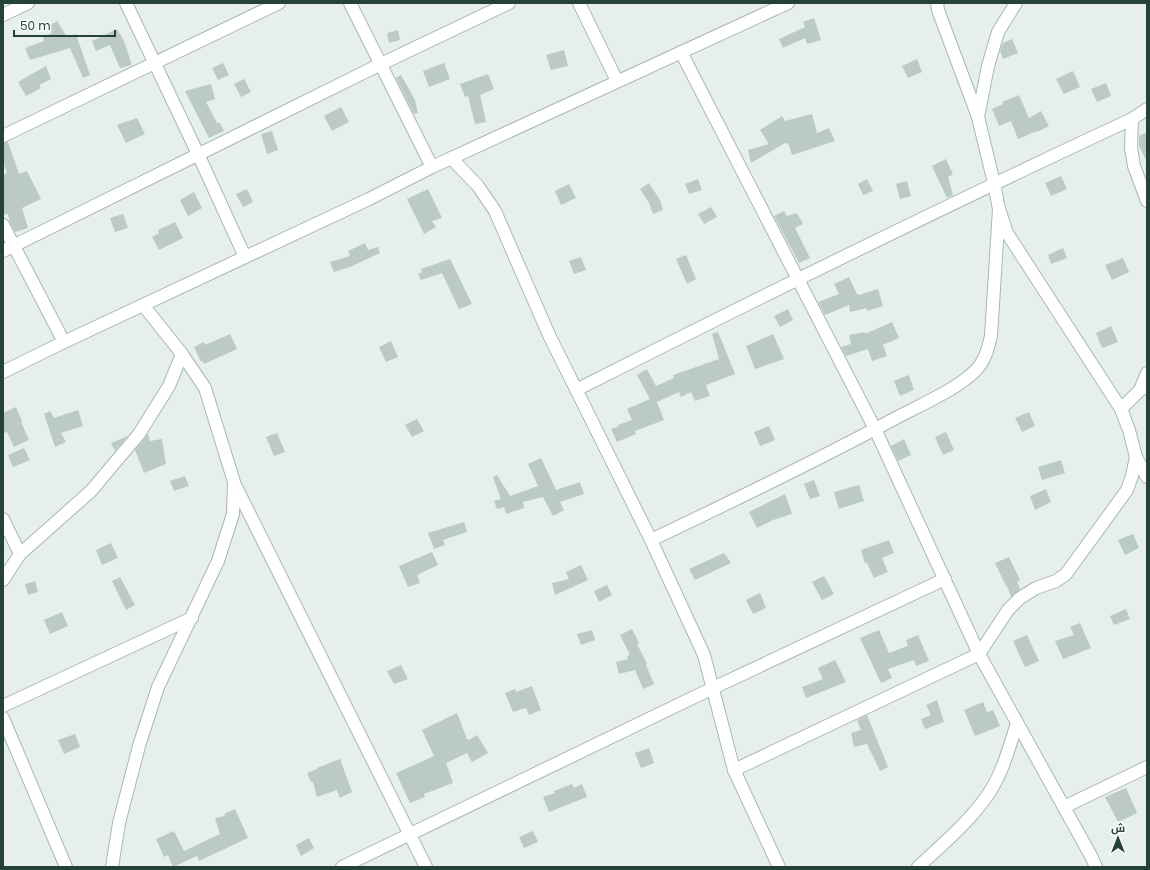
<svg xmlns="http://www.w3.org/2000/svg" width="1150" height="870" font-family="Poppins,Cairo,sans-serif">
<style>
.building{fill:#bbcac4}
.lines{fill:none;stroke-linecap:round;stroke-linejoin:round}
.street-casing{stroke:#a8b8b2;stroke-width:14}
.street{stroke:#fff;stroke-width:12}
</style>
<rect width="100%" height="100%" fill="#e6efeb"/>
<g class="building">
<polygon points="814,18 821,40 807,44 805,38 783,48 779,39 805,27 803,22"/>
<polygon points="57,21 67,37 76,34 90,75 83,78 70,48 30,60 25,48 44,41 43,37 52,33 48,27"/>
<polygon points="117,29 124,41 132,65 120,68 110,45 96,51 92,41"/>
<polygon points="398,30 400,40 389,43 387,33"/>
<polygon points="1012,39 1018,53 1003,59 1000,51 1003,43"/>
<polygon points="564,50 568,66 551,70 546,55"/>
<polygon points="917,59 922,72 908,78 902,66"/>
<polygon points="223,63 229,75 218,80 212,68"/>
<polygon points="444,63 450,79 429,87 423,71"/>
<polygon points="46,66 51,79 39,85 41,88 26,96 18,82"/>
<polygon points="1073,71 1080,87 1064,94 1056,79"/>
<polygon points="488,74 494,89 480,95 486,122 475,124 468,96 465,97 460,84"/>
<polygon points="401,75 415,100 418,113 414,114 396,78"/>
<polygon points="244,79 251,92 241,97 234,84"/>
<polygon points="1106,83 1111,96 1097,102 1091,89"/>
<polygon points="211,84 215,99 206,102 217,123 220,123 224,131 209,138 185,91"/>
<polygon points="1019,95 1029,118 1041,111 1049,126 1037,132 1037,131 1018,139 1011,121 999,126 992,109 1003,104 1002,102"/>
<polygon points="341,107 349,122 332,131 324,116"/>
<polygon points="812,114 817,133 829,128 835,141 792,155 788,143 786,144 785,143 751,163 748,150 769,144 760,130 782,116 785,121"/>
<polygon points="137,118 145,134 126,143 117,125"/>
<polygon points="272,131 278,150 267,154 261,134"/>
<polygon points="1147,132 1147,162 1139,146 1139,136"/>
<polygon points="8,142 19,174 27,171 41,199 22,208 28,228 15,232 10,223 8,214 3,215 3,175 7,173 3,162 3,143"/>
<polygon points="946,159 953,174 948,177 953,195 947,198 932,166"/>
<polygon points="1061,176 1067,189 1051,196 1045,183"/>
<polygon points="698,179 702,190 689,194 685,184"/>
<polygon points="867,179 873,191 863,195 858,184"/>
<polygon points="907,181 911,196 900,199 896,184"/>
<polygon points="649,183 660,200 663,210 653,214 649,203 640,189"/>
<polygon points="569,184 576,198 561,205 555,191"/>
<polygon points="247,189 253,202 243,207 236,194"/>
<polygon points="428,189 442,218 432,221 436,227 424,234 407,199"/>
<polygon points="194,192 202,208 188,216 180,200"/>
<polygon points="711,207 717,217 704,224 698,214"/>
<polygon points="784,211 787,216 797,213 803,224 795,228 810,258 799,263 774,216"/>
<polygon points="123,214 128,228 115,232 110,218"/>
<polygon points="175,222 183,238 159,250 152,237 159,233 158,230"/>
<polygon points="365,243 368,250 378,247 380,253 350,267 334,272 330,262 350,256 348,251"/>
<polygon points="1063,248 1067,258 1051,264 1048,255"/>
<polygon points="686,255 696,279 687,284 676,259"/>
<polygon points="581,257 586,270 574,274 569,261"/>
<polygon points="1123,258 1129,272 1112,280 1105,265"/>
<polygon points="450,259 472,304 459,309 442,273 421,280 418,274 422,272 421,269"/>
<polygon points="849,277 857,294 859,295 878,289 883,306 867,311 867,308 850,312 849,305 825,315 818,302 839,294 834,284"/>
<polygon points="788,309 793,320 780,327 774,316"/>
<polygon points="892,322 899,338 883,345 887,356 872,361 868,349 846,356 841,347 851,344 849,335 865,332 865,334"/>
<polygon points="1111,326 1118,342 1102,348 1096,333"/>
<polygon points="718,332 735,374 706,385 710,396 695,401 691,392 681,397 679,392 657,402 664,420 635,431 636,434 617,442 611,429 619,426 618,425 632,420 627,409 650,399 637,375 647,369 656,386 674,378 673,375 719,359 712,334"/>
<polygon points="230,334 237,349 204,364 203,361 201,362 194,347 204,342 205,345"/>
<polygon points="773,334 784,359 755,369 746,346"/>
<polygon points="391,341 398,357 386,362 379,347"/>
<polygon points="909,375 914,390 900,396 894,381"/>
<polygon points="16,407 22,421 21,422 29,440 14,447 7,432 3,433 3,413"/>
<polygon points="78,410 83,426 61,433 66,442 55,447 44,414 50,411 54,418"/>
<polygon points="1029,412 1035,426 1022,432 1015,418"/>
<polygon points="417,419 424,431 412,437 405,425"/>
<polygon points="769,426 775,440 760,446 754,432"/>
<polygon points="946,432 954,450 943,455 935,437"/>
<polygon points="277,433 285,452 274,456 266,437"/>
<polygon points="148,434 150,441 162,439 166,464 144,473 135,450"/>
<polygon points="128,436 115,451 111,443"/>
<polygon points="904,439 911,455 898,461 891,446"/>
<polygon points="24,448 30,460 13,467 8,455"/>
<polygon points="541,458 556,490 580,482 584,494 560,502 564,510 553,516 543,497 523,502 524,508 506,514 504,507 497,509 494,501 501,499 493,477 497,475 510,496 538,486 528,464"/>
<polygon points="1061,460 1065,473 1042,480 1038,467"/>
<polygon points="185,476 189,486 174,491 170,481"/>
<polygon points="814,480 820,496 810,499 804,484"/>
<polygon points="859,485 864,501 839,509 834,492"/>
<polygon points="1046,489 1051,502 1035,510 1030,496"/>
<polygon points="785,494 792,514 773,520 757,528 749,512"/>
<polygon points="464,522 467,532 443,540 445,545 434,549 428,533"/>
<polygon points="1133,534 1139,548 1125,555 1118,540"/>
<polygon points="889,540 894,553 882,558 888,572 874,578 867,563 865,563 861,550"/>
<polygon points="111,543 118,558 102,565 96,550"/>
<polygon points="432,552 438,565 417,575 420,583 408,587 399,566"/>
<polygon points="724,553 731,563 695,580 689,569"/>
<polygon points="1009,557 1020,580 1017,582 1020,589 1011,597 1007,586 1006,586 995,563"/>
<polygon points="581,565 588,580 555,595 552,583 569,579 566,572"/>
<polygon points="824,576 834,594 822,600 812,582"/>
<polygon points="120,577 135,605 126,610 112,581"/>
<polygon points="35,581 38,592 28,595 25,584"/>
<polygon points="607,585 612,595 599,602 594,591"/>
<polygon points="760,593 766,608 753,614 746,600"/>
<polygon points="1126,609 1130,619 1114,625 1110,616"/>
<polygon points="62,612 68,626 50,634 44,620"/>
<polygon points="1080,623 1091,648 1063,659 1055,641 1074,635 1070,627"/>
<polygon points="632,629 639,643 637,644 647,664 646,665 654,684 643,689 635,670 619,674 616,662 628,659 627,656 630,655 620,635"/>
<polygon points="592,630 595,640 581,645 577,634"/>
<polygon points="879,630 889,653 908,646 906,640 918,635 929,661 916,666 914,660 888,669 892,678 881,683 860,638"/>
<polygon points="1027,635 1039,661 1025,667 1013,641"/>
<polygon points="835,660 846,682 806,698 802,687 823,679 818,668"/>
<polygon points="401,665 408,679 394,684 387,671"/>
<polygon points="532,686 541,710 529,715 526,708 513,712 505,693 515,689 516,692"/>
<polygon points="937,700 944,722 925,729 921,719 931,715 926,705"/>
<polygon points="983,702 987,712 993,710 1000,726 975,736 964,710"/>
<polygon points="457,713 467,739 469,740 477,735 488,753 472,762 467,753 446,763 453,783 424,794 425,797 410,803 396,773 434,756 422,730"/>
<polygon points="867,715 888,767 880,771 867,744 854,747 851,733 861,730 857,720"/>
<polygon points="75,734 80,747 64,754 58,740"/>
<polygon points="649,748 654,763 641,768 635,753"/>
<polygon points="340,759 352,792 340,798 337,790 317,797 313,782 311,782 307,773 317,769 317,768"/>
<polygon points="572,784 574,788 582,784 587,797 549,812 543,797 555,793 554,791"/>
<polygon points="1126,788 1137,813 1118,822 1105,797"/>
<polygon points="235,809 248,838 199,861 197,856 173,867 168,855 164,857 156,839 174,831 184,851 220,834 215,818 225,816 224,814"/>
<polygon points="533,831 538,842 524,848 519,837"/>
<polygon points="309,838 314,848 301,856 296,845"/>
</g>
<g class="lines">
<g class="street-casing">
<g id="street">
<polyline points="126,3 198,154 245,257"/>
<polyline points="350,3 432,167"/>
<polyline points="579,3 617,81"/>
<polyline points="937,3 938,10 978,117 994,183 999,209 1007,233 1121,409 1129,430 1136,457 1147,477"/>
<polyline points="3,15 28,3"/>
<polyline points="681,52 875,429 979,654 1091,856 1096,867"/>
<polyline points="978,117 988,66 998,32 1016,3"/>
<polyline points="1132,119 1131,148 1134,166 1147,201"/>
<polyline points="3,136 279,3"/>
<polyline points="451,158 478,186 495,211 549,335 651,540 704,655 734,770 779,867"/>
<polyline points="3,225 64,342"/>
<polyline points="3,251 381,64 509,3"/>
<polyline points="3,372 64,342 369,199 432,167 788,3"/>
<path d="M576,390C760,297 945,206 1132,119L1147,109"/>
<polyline points="1140,390 1147,373"/>
<polyline points="1121,409 1140,390 1147,387"/>
<polyline points="235,485 426,867"/>
<polyline points="3,519 20,554 91,491 139,434 169,386 182,354"/>
<path d="M651,540C733,501 814,462 894,419C918,406 956,390 975,371C985,361 988,349 991,336L999,209"/>
<polyline points="3,580 20,554"/>
<polyline points="3,706 192,618"/>
<polyline points="3,718 66,867"/>
<polyline points="734,770 979,654 1008,610 1020,598 1036,588 1056,581 1066,574 1127,490 1132,476 1136,457"/>
<polyline points="1064,807 1147,767"/>
<polyline points="112,867 119,823 139,746 158,687 218,561 233,514 234,482 205,388 182,354 143,305"/>
<polyline points="342,867 713,688 945,579"/>
<path d="M918,867C942,845 968,823 987,796C1002,775 1009,748 1017,723"/>
</g>
</g>
<use href="#street" class="street"/>
</g>
<rect width="1150" height="870" fill="none" stroke="#24423a" stroke-width="8"/>
<g transform="translate(1118 838)" stroke="#f7fbf9" stroke-width="3" paint-order="stroke">
<path d="M0-3L7 15L0 10L-7 15Z" fill="#24423a"/>
<text y="-6" font-size="11" font-weight="bold" text-anchor="middle" fill="#24423a">ش</text>
</g>
<path d="M14 30v6h101v-6" fill="none" stroke="#24423a" stroke-width="2"/>
<text x="20" y="30" font-size="12" fill="#24423a" stroke="#f7fbf9" stroke-width="3" paint-order="stroke">50 m</text>
</svg>
